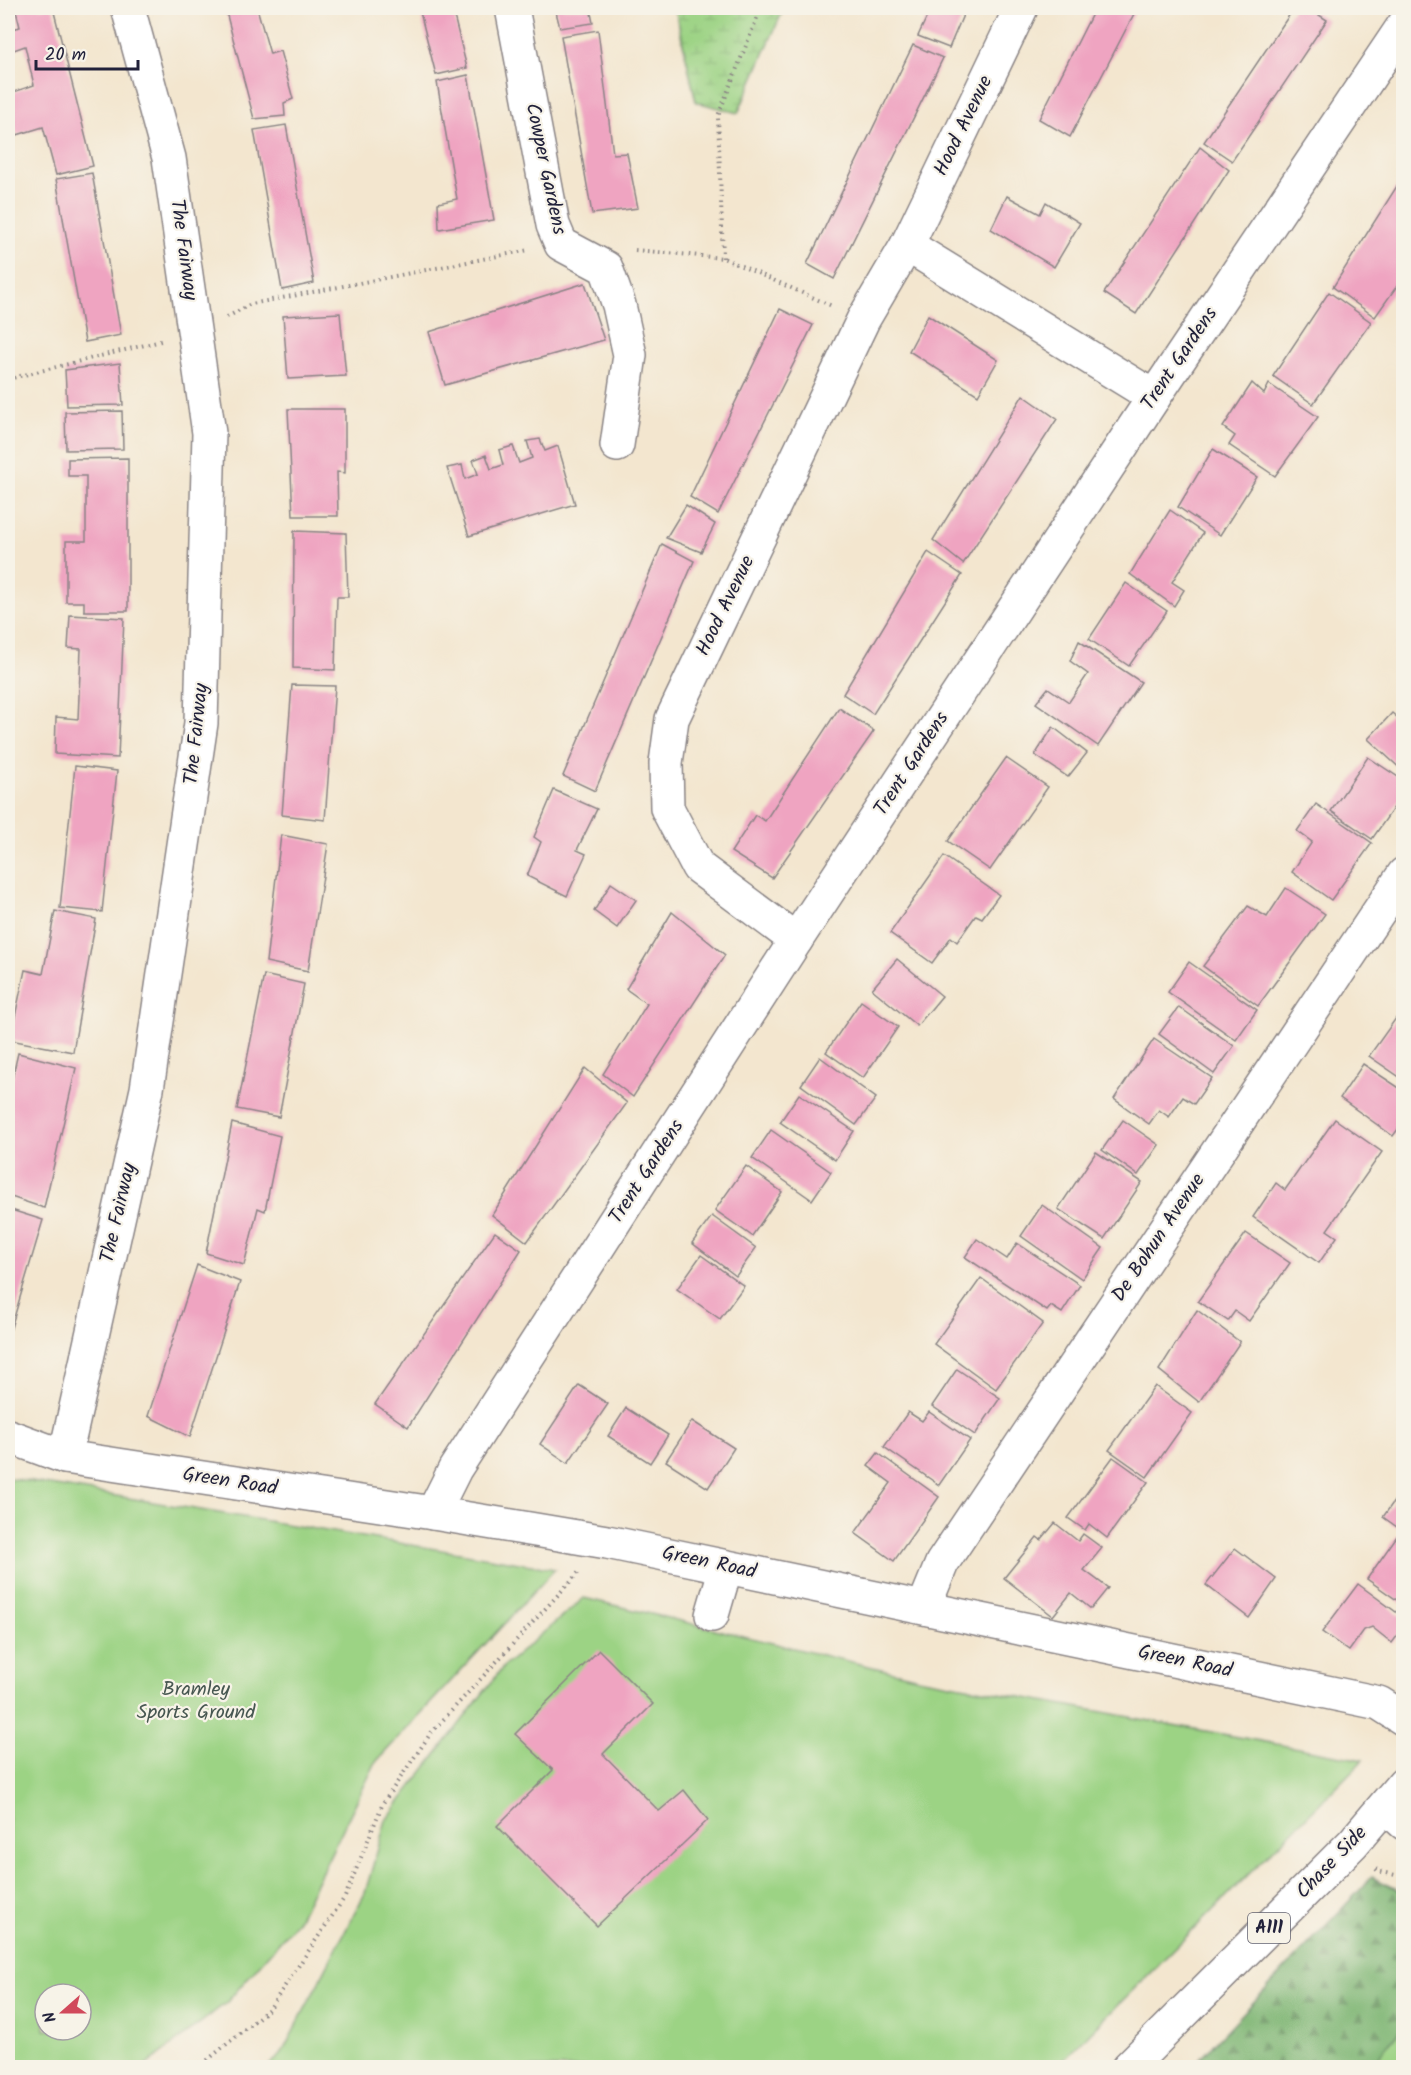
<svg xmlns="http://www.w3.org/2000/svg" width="1411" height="2075" font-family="Kalam,sans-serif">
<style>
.green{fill:#9cd384;stroke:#5f7a60;stroke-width:1.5;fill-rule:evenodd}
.forest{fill:url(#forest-firs);stroke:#506c56;stroke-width:1.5}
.wetland{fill:url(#wetland-marsh);stroke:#5f7a60;stroke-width:1.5}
.building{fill:#efa4c1}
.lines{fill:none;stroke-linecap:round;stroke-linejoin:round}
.minor-casing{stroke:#8a8485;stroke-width:36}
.major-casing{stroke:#8a8485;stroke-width:36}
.path{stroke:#8a8485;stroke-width:4;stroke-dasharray:1.5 4.5;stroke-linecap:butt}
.minor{stroke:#fff;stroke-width:33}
.major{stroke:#fff;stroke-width:33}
.labels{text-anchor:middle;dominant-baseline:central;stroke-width:4.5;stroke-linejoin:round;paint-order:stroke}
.shield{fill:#f7f3e8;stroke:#62616f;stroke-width:1.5}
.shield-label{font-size:18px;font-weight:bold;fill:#22223b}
.street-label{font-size:20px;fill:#22223b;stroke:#f7f3e8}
.park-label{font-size:20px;fill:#475751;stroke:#f7f3e8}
</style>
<defs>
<pattern id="forest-firs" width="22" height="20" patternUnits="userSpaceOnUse" patternTransform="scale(1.5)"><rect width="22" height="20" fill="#7db572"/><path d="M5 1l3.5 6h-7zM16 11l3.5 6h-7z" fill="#66935f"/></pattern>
<pattern id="wetland-marsh" width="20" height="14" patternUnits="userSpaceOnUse" patternTransform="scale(1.5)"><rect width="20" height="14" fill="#9cd384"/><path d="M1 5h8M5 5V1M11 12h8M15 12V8" fill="none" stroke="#86b573"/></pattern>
</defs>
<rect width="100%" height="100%" fill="#f7f3e8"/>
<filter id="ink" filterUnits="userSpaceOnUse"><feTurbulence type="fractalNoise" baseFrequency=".0167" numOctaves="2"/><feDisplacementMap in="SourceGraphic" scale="12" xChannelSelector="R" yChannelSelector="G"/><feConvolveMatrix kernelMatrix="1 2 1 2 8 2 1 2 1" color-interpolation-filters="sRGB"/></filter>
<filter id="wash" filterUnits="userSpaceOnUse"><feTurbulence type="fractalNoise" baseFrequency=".008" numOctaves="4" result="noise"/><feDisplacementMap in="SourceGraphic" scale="24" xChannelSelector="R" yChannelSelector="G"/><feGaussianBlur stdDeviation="1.35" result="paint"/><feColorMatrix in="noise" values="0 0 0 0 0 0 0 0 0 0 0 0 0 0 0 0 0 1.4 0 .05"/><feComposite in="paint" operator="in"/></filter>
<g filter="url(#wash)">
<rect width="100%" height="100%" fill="#f3e6cf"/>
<g class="green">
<path d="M8,1478L555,1569L376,1762L298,1920L227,2002L144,2067H8ZM45,1994H81V2030H45Z"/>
<polygon points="584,1598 923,1679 1363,1760 1056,2067 266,2068 281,2055 365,1893 386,1820 503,1667"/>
<polygon points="1403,2026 1403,2067 1370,2067"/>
</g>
<polygon class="forest" points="1372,1877 1403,1892 1403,2026 1370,2067 1192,2067"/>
<polygon class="wetland" points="675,8 784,8 738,113 696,102"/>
<g id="blocks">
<g class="building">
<polygon points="27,8 53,8 93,166 56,175 43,127 17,135 8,101 8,94 34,85 25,46 11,51 8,30 20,27 16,11"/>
<polygon points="225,8 257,8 270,54 280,51 293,99 284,103 285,116 254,119"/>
<polygon points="419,8 452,8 467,68 436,75"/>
<polygon points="555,8 590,8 593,23 560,28"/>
<polygon points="931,8 966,8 949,48 918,36"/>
<polygon points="1095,8 1137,8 1070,137 1039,119"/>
<polygon points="1294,8 1308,8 1327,20 1232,161 1204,142"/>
<polygon points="598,30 613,154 627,153 638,208 592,214 561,36"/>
<polygon points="913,45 943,58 834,279 807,264"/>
<polygon points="468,75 494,220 439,229 438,203 457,199 437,82"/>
<polygon points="286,125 314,283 282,290 254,130"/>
<polygon points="1200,147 1229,170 1136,314 1104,293"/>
<polygon points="92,173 121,335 85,342 56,179"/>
<polygon points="1404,175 1404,276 1375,317 1333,287"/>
<polygon points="1007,196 1040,214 1046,202 1080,223 1054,267 991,229"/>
<polygon points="585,283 604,340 445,385 429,332"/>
<polygon points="1329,292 1371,322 1313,404 1273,376"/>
<polygon points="780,309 813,325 718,514 690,497"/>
<polygon points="340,313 346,376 288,379 283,316"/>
<polygon points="928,315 998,360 978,395 909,351"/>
<polygon points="120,363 123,405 67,406 65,370"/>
<polygon points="1252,383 1264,394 1269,384 1318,417 1275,476 1229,445 1235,436 1223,427"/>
<polygon points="1023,395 1057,419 963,564 933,540"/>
<polygon points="288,409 345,409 345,473 337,472 338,516 293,516"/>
<polygon points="122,411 123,449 66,450 65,412"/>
<polygon points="540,439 545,451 558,446 575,504 469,536 447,468 462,465 465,479 478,474 473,460 486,455 491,469 503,465 499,450 513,446 519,463 532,458 527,441"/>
<polygon points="1213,449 1257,477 1220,535 1178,507"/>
<polygon points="128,458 128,611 84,611 84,602 66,602 66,541 86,541 86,476 68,476 68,459"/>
<polygon points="686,505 715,524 701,552 666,538"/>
<polygon points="1170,510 1203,533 1172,582 1184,590 1174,606 1130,574"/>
<polygon points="294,531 346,533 348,597 337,597 335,670 293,668"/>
<polygon points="662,544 694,561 595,791 563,776"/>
<polygon points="928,552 962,575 873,714 843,694"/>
<polygon points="1126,583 1167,611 1129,666 1089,639"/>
<polygon points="70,615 124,618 118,758 55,754 56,717 78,719 81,649 68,648"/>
<polygon points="1079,641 1141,682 1098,746 1036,703 1048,688 1069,702 1088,674 1070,661"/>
<polygon points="292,685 335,686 325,820 282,815"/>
<polygon points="839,708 874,731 772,878 731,852 755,815 765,821"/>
<polygon points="1392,713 1404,723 1404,772 1368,739"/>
<polygon points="1053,727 1087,753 1068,777 1035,755"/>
<polygon points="1368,757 1404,781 1404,793 1372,839 1331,811"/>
<polygon points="1006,758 1048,787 990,870 948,841"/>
<polygon points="75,766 117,771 102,912 60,908"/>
<polygon points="554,790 597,809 577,850 586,854 567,896 527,876 541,842 534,837"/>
<polygon points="1316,804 1372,843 1331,900 1292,872 1312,842 1297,831"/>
<polygon points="281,835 328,844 308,971 266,962"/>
<polygon points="944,856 999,895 982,918 976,915 957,942 951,937 932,963 890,933"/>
<polygon points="611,883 636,900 617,928 594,911"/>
<polygon points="1286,888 1325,914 1258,1006 1203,966 1248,906 1267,917"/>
<polygon points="55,911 96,919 73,1052 10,1040 25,970 43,974"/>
<polygon points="672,912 725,955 633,1097 603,1074 647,1004 626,989"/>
<polygon points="897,959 942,996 917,1026 872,989"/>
<polygon points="1189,962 1257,1010 1236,1040 1168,992"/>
<polygon points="264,975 304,984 279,1117 237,1109"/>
<polygon points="861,1001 898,1027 863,1078 826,1052"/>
<polygon points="1179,1007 1234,1046 1214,1074 1159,1034"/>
<polygon points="1404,1007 1404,1080 1369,1056"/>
<polygon points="1154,1039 1212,1078 1194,1104 1183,1097 1169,1117 1159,1110 1149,1124 1114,1099"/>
<polygon points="18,1053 76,1068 44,1208 8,1196 8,1097"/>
<polygon points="820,1057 876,1098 856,1125 801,1085"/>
<polygon points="1363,1064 1404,1091 1404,1121 1393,1136 1340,1098"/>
<polygon points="585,1068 627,1103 527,1242 492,1215"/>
<polygon points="799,1094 854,1131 835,1160 780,1122"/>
<polygon points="1335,1119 1382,1152 1327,1230 1337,1237 1319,1263 1253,1217 1276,1183 1285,1190"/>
<polygon points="1123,1120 1159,1145 1138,1175 1102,1150"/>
<polygon points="232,1123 280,1136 265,1211 258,1208 244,1265 206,1253"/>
<polygon points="771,1130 831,1172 812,1200 752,1158"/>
<polygon points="1096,1152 1142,1182 1104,1239 1058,1209"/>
<polygon points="746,1166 782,1192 752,1236 715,1210"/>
<polygon points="1042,1205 1103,1248 1082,1279 1021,1236"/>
<polygon points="8,1209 43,1220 8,1338"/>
<polygon points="712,1216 756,1248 736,1276 692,1243"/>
<polygon points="495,1232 521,1250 408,1427 375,1404"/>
<polygon points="1246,1233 1290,1263 1249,1321 1235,1311 1228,1321 1198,1301"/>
<polygon points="977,1239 1007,1259 1017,1243 1080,1285 1062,1313 1051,1306 1047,1311 965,1257"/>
<polygon points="701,1255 744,1286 720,1319 677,1289"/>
<polygon points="197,1265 240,1282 190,1437 148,1416"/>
<polygon points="981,1278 1043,1323 996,1389 934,1344"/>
<polygon points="1197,1310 1240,1342 1199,1402 1159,1370"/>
<polygon points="957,1369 1000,1398 975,1435 932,1406"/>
<polygon points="579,1385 608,1404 568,1463 540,1444"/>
<polygon points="1155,1386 1192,1413 1147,1477 1109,1450"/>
<polygon points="626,1408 668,1435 650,1463 608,1436"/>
<polygon points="908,1412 922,1421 929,1412 970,1440 939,1485 884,1447"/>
<polygon points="692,1421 734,1448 708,1488 666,1461"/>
<polygon points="878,1453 939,1497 894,1561 855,1533 891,1483 868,1466"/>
<polygon points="1113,1457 1148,1482 1107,1538 1089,1524 1085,1530 1068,1518"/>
<polygon points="1404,1487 1404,1532 1383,1517"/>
<polygon points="1055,1523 1078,1541 1083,1534 1102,1548 1084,1570 1108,1588 1091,1609 1071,1593 1053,1616 1004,1578 1037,1537 1041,1540"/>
<polygon points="1397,1536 1404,1541 1404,1605 1367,1579"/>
<polygon points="1235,1548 1276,1579 1249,1618 1206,1585"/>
<polygon points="1358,1584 1404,1618 1404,1627 1392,1643 1372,1627 1364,1630 1349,1651 1322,1632"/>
<polygon points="599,1650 653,1704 603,1754 659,1811 684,1790 708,1820 597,1926 497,1826 553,1770 515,1734"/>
</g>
</g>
</g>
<g filter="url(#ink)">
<use href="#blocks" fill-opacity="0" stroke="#8a8485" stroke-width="1.5"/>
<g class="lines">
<g class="minor-casing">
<g id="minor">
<polyline points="512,8 553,225 561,244 606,268 619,305 630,355 617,445"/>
<polyline points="907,245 1154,397"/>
<polyline points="796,940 698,867 667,808 666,763 672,719 863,320 907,245 1021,8"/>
<polyline points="8,1436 65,1457 433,1513 607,1542 1379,1703 1404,1719"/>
<polyline points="65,1457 147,1089 201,723 209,433 169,158 128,8"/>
<polyline points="433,1513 455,1469 796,940 1154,397 1404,25"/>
<polyline points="924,1607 942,1563 1404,874"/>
<polyline points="712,1615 726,1567"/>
<polyline points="1385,1806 1404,1823"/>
</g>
</g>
<g class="major-casing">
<polyline id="major" points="1128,2068 1353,1843 1404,1783"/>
</g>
<g class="path">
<polyline points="635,250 723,258 832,306"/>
<polyline points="723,258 718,116 761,8"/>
<polyline points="227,317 251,304 529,250"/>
<polyline points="8,379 161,341"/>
<polyline points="1376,1869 1378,1871 1404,1877"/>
<polyline points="198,2068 270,2008 345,1897 383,1803 431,1733 579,1572"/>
</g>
<use href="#minor" class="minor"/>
<use href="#major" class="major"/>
</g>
</g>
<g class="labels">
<rect class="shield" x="1248" y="1913" width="42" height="30" rx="4.5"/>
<g class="shield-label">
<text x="1269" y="1928">A111</text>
</g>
<g class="street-label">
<text transform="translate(964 126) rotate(-64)">Hood Avenue</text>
<text transform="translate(545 169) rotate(78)">Cowper Gardens</text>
<text transform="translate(183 250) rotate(82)">The Fairway</text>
<text transform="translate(1180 359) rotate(-56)">Trent Gardens</text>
<text transform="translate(726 606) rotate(-64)">Hood Avenue</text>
<text transform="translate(197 734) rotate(-84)">The Fairway</text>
<text transform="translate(912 764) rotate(-57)">Trent Gardens</text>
<text transform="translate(647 1172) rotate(-57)">Trent Gardens</text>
<text transform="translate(119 1213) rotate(-77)">The Fairway</text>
<text transform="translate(1159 1238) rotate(-56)">De Bohun Avenue</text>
<text transform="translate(230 1482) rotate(9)">Green Road</text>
<text transform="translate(709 1563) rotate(12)">Green Road</text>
<text transform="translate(1185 1662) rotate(12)">Green Road</text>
<text transform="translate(1332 1863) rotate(-46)">Chase Side</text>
</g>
<g class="park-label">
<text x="196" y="1690">Bramley<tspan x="196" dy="23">Sports Ground</tspan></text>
</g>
</g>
<rect width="1411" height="2075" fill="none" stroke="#f7f3e8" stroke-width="30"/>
<g transform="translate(63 2012) rotate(249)"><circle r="28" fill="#f7f3e8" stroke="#a29fa3" stroke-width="1.5"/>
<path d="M0-4.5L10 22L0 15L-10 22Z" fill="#d1495b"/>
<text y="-9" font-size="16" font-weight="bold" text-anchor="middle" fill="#22223b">N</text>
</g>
<path d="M36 60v9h102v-9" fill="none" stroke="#22223b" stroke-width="3"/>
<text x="45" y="60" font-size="18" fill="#22223b" stroke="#f7f3e8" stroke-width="4.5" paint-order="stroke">20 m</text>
</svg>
